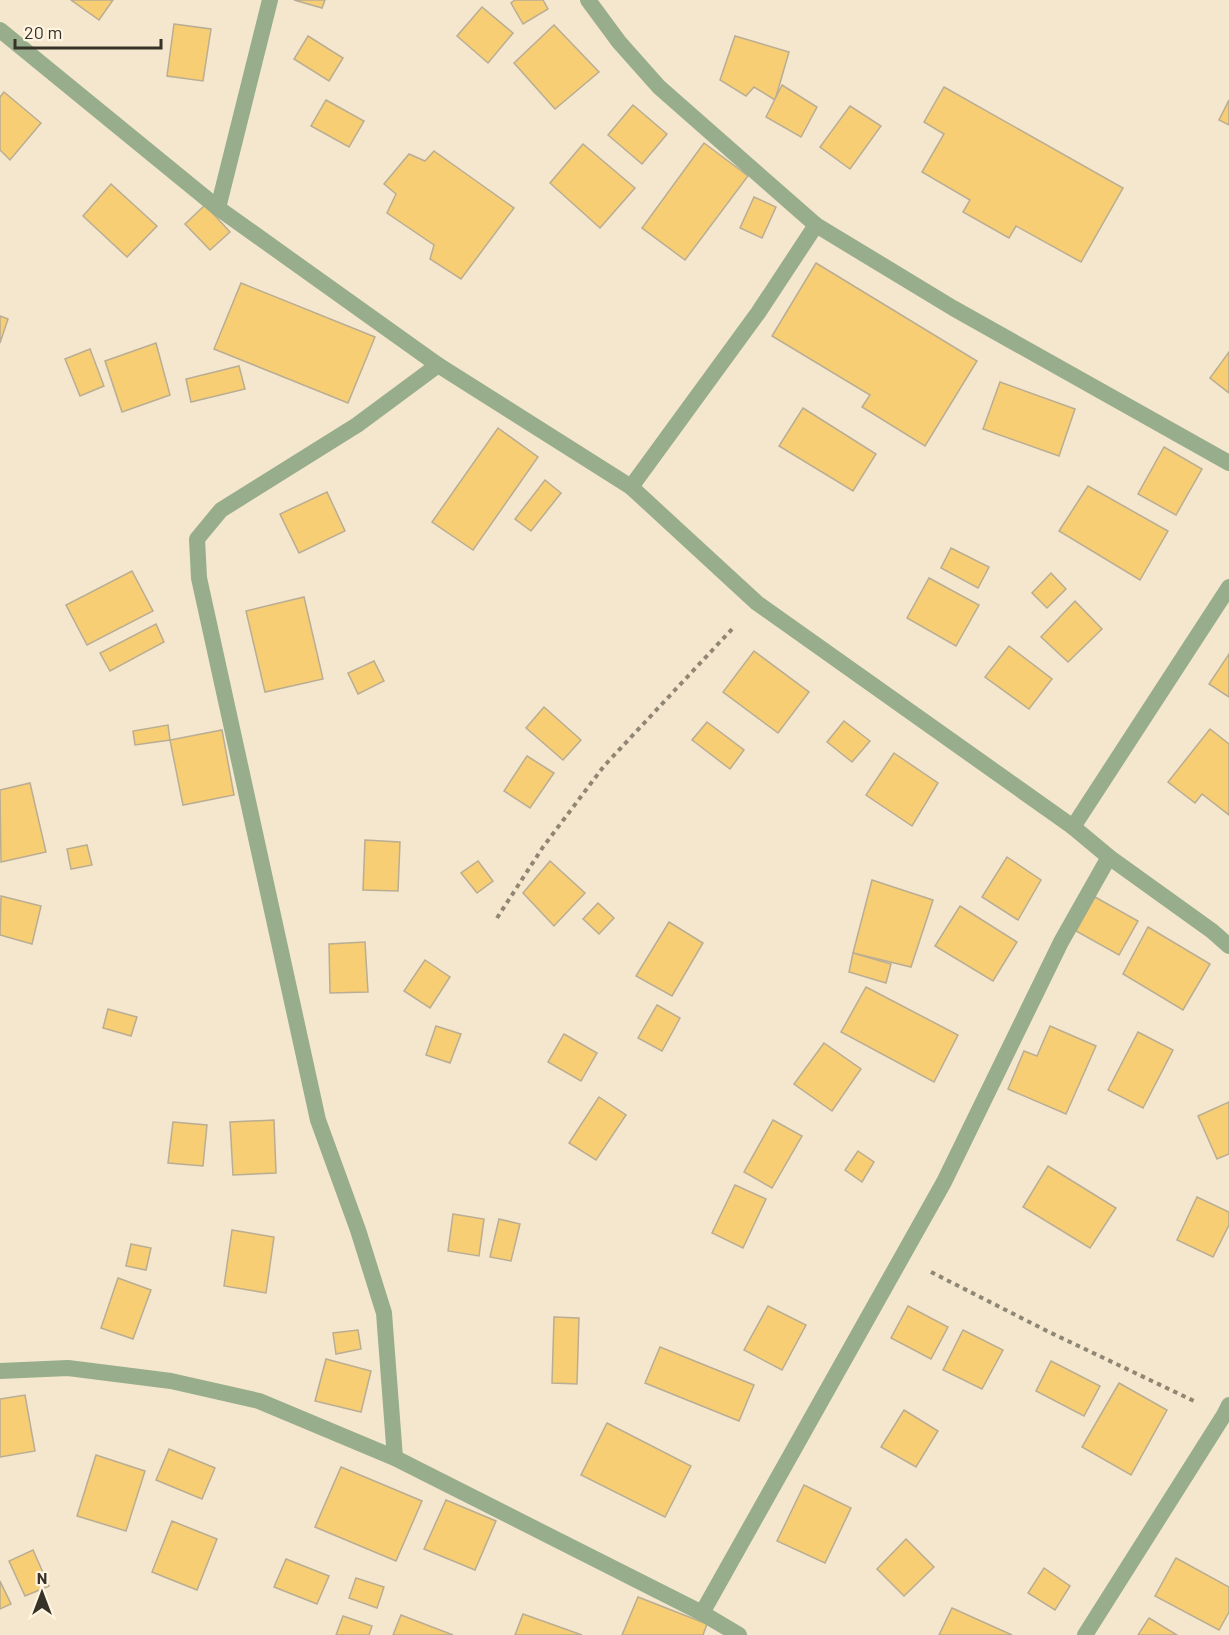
<svg xmlns="http://www.w3.org/2000/svg" width="1229" height="1635" font-family="Barlow,sans-serif">
<style>
.building{fill:#f7ce73;stroke:#b9ad94;stroke-width:1.5}
.lines{fill:none;stroke-linecap:round;stroke-linejoin:round}
.path{stroke:#8f8674;stroke-width:4;stroke-dasharray:4.5 4.5;stroke-linecap:butt}
.minor{stroke:#97ad8c;stroke-width:16}
</style>
<rect width="100%" height="100%" fill="#f4e7cd"/>
<g class="building">
<polygon points="71,0 113,0 99,20"/>
<polygon points="294,0 325,0 322,8"/>
<polygon points="515,0 543,0 548,9 523,24 511,3"/>
<polygon points="482,7 513,33 488,63 457,36"/>
<polygon points="174,24 211,29 203,81 167,76"/>
<polygon points="554,25 599,72 555,109 514,63"/>
<polygon points="308,36 343,58 329,81 294,59"/>
<polygon points="735,36 789,52 775,100 754,87 746,96 720,80"/>
<polygon points="782,85 817,107 801,137 766,117"/>
<polygon points="944,87 1123,188 1081,262 1016,226 1009,238 963,212 970,200 922,172 944,134 924,122"/>
<polygon points="4,92 41,123 10,160 0,150 0,97"/>
<polygon points="326,100 364,121 349,147 311,126"/>
<polygon points="1229,100 1229,125 1219,120"/>
<polygon points="633,105 667,134 642,164 608,135"/>
<polygon points="850,106 881,126 850,169 820,147"/>
<polygon points="704,143 748,176 685,260 642,228"/>
<polygon points="583,144 635,188 600,228 550,183"/>
<polygon points="434,151 514,208 461,279 430,259 434,245 387,213 396,194 384,184 409,154 425,161"/>
<polygon points="111,184 157,226 127,257 83,216"/>
<polygon points="754,197 776,207 762,238 740,228"/>
<polygon points="205,205 230,232 210,250 185,224"/>
<polygon points="816,263 977,361 925,446 862,407 870,395 772,336"/>
<polygon points="241,283 375,337 348,403 214,349"/>
<polygon points="0,316 8,319 0,343"/>
<polygon points="156,343 170,395 122,412 105,361"/>
<polygon points="90,349 104,386 80,396 65,359"/>
<polygon points="1229,352 1229,393 1210,378"/>
<polygon points="239,366 245,389 191,402 186,379"/>
<polygon points="1000,382 1075,409 1059,456 983,429"/>
<polygon points="803,408 876,454 853,491 779,446"/>
<polygon points="498,428 538,457 473,550 432,522"/>
<polygon points="1164,447 1202,469 1176,515 1138,494"/>
<polygon points="545,480 561,493 531,531 515,519"/>
<polygon points="1088,486 1168,531 1140,580 1059,531"/>
<polygon points="327,492 345,531 299,553 280,514"/>
<polygon points="951,548 989,567 978,588 941,568"/>
<polygon points="132,571 153,611 87,645 66,605"/>
<polygon points="1051,573 1066,589 1047,608 1032,593"/>
<polygon points="929,578 979,605 956,646 907,618"/>
<polygon points="304,597 323,679 265,692 246,611"/>
<polygon points="1075,601 1102,629 1068,662 1041,637"/>
<polygon points="156,624 164,642 110,671 100,653"/>
<polygon points="1009,646 1052,679 1029,709 985,677"/>
<polygon points="754,651 809,692 778,733 723,692"/>
<polygon points="1229,654 1229,697 1209,684"/>
<polygon points="374,661 384,681 358,694 348,673"/>
<polygon points="544,707 581,740 563,760 526,728"/>
<polygon points="844,721 870,741 852,762 827,742"/>
<polygon points="707,722 744,750 730,769 692,740"/>
<polygon points="168,725 170,740 135,745 133,731"/>
<polygon points="1210,729 1229,744 1229,815 1202,794 1195,803 1168,782"/>
<polygon points="222,730 234,795 183,805 170,740"/>
<polygon points="894,753 938,783 912,826 866,795"/>
<polygon points="527,756 554,773 530,808 504,791"/>
<polygon points="30,783 46,852 1,862 0,790"/>
<polygon points="365,840 400,842 398,891 363,890"/>
<polygon points="87,845 92,865 71,869 67,849"/>
<polygon points="1007,857 1041,880 1018,920 982,897"/>
<polygon points="478,861 493,881 477,893 461,873"/>
<polygon points="550,861 585,893 554,926 523,893"/>
<polygon points="872,880 933,900 911,967 853,953"/>
<polygon points="1,896 41,906 32,944 0,935"/>
<polygon points="1095,897 1138,921 1119,955 1076,931"/>
<polygon points="598,903 614,918 599,934 583,919"/>
<polygon points="960,906 1017,942 993,981 935,946"/>
<polygon points="669,922 703,943 672,996 636,976"/>
<polygon points="1148,927 1210,964 1183,1010 1123,974"/>
<polygon points="365,942 368,992 330,993 329,944"/>
<polygon points="853,953 891,964 886,983 849,972"/>
<polygon points="425,960 450,977 430,1008 404,991"/>
<polygon points="866,987 958,1035 934,1082 841,1032"/>
<polygon points="657,1005 680,1018 662,1051 638,1038"/>
<polygon points="108,1009 137,1017 131,1036 103,1028"/>
<polygon points="436,1026 461,1034 450,1063 426,1055"/>
<polygon points="1050,1026 1096,1046 1066,1114 1008,1089 1024,1051 1037,1056"/>
<polygon points="1138,1032 1173,1050 1143,1108 1108,1090"/>
<polygon points="564,1034 597,1053 581,1081 548,1062"/>
<polygon points="824,1043 861,1069 832,1111 794,1084"/>
<polygon points="599,1097 626,1115 596,1160 569,1143"/>
<polygon points="1229,1102 1229,1154 1217,1159 1198,1116"/>
<polygon points="274,1120 276,1173 233,1175 230,1122"/>
<polygon points="773,1120 802,1136 772,1188 744,1172"/>
<polygon points="173,1122 207,1125 203,1166 168,1163"/>
<polygon points="858,1151 874,1162 862,1182 845,1170"/>
<polygon points="1048,1166 1116,1208 1090,1248 1023,1207"/>
<polygon points="735,1185 766,1199 743,1248 712,1233"/>
<polygon points="1197,1197 1229,1212 1229,1225 1213,1257 1177,1240"/>
<polygon points="453,1214 484,1219 479,1256 448,1251"/>
<polygon points="499,1219 520,1224 511,1261 490,1257"/>
<polygon points="232,1230 274,1237 266,1293 224,1286"/>
<polygon points="131,1244 151,1248 146,1270 126,1266"/>
<polygon points="118,1278 151,1290 133,1339 101,1328"/>
<polygon points="768,1306 806,1325 782,1370 744,1350"/>
<polygon points="908,1306 948,1327 931,1359 891,1338"/>
<polygon points="554,1317 579,1318 577,1384 552,1383"/>
<polygon points="358,1330 361,1349 336,1354 333,1333"/>
<polygon points="963,1330 1003,1350 982,1389 943,1370"/>
<polygon points="660,1347 754,1385 739,1421 645,1383"/>
<polygon points="326,1359 371,1371 361,1412 315,1401"/>
<polygon points="1051,1361 1100,1386 1084,1416 1036,1391"/>
<polygon points="1119,1383 1167,1410 1131,1475 1082,1447"/>
<polygon points="25,1395 35,1451 0,1457 0,1399"/>
<polygon points="904,1410 938,1431 916,1467 881,1447"/>
<polygon points="607,1423 691,1466 665,1517 581,1475"/>
<polygon points="169,1449 215,1468 202,1499 156,1480"/>
<polygon points="96,1455 145,1471 126,1531 77,1516"/>
<polygon points="341,1467 422,1501 396,1561 315,1527"/>
<polygon points="804,1485 851,1508 825,1563 777,1541"/>
<polygon points="446,1500 496,1521 475,1570 424,1549"/>
<polygon points="172,1521 217,1539 197,1590 152,1572"/>
<polygon points="906,1539 934,1567 904,1596 877,1569"/>
<polygon points="33,1550 49,1586 25,1596 9,1561"/>
<polygon points="1176,1558 1229,1587 1229,1612 1219,1630 1155,1596"/>
<polygon points="286,1559 329,1576 317,1604 274,1587"/>
<polygon points="1044,1568 1070,1586 1055,1610 1028,1593"/>
<polygon points="356,1578 384,1587 377,1608 349,1598"/>
<polygon points="0,1581 11,1604 0,1609"/>
<polygon points="638,1597 707,1624 703,1635 622,1635"/>
<polygon points="952,1608 1012,1635 939,1635"/>
<polygon points="523,1614 582,1635 515,1635"/>
<polygon points="401,1615 453,1635 393,1635"/>
<polygon points="343,1616 372,1626 369,1635 336,1635"/>
<polygon points="1149,1618 1177,1635 1138,1635"/>
</g>
<g class="lines">
<g class="path">
<polyline points="497,918 543,847 604,766 733,628"/>
<polyline points="931,1272 1047,1331 1194,1401"/>
</g>
<g class="minor">
<polyline points="588,0 619,42 659,87 816,225 953,308 1229,463"/>
<polyline points="0,30 218,208 438,365 631,487 757,603 1073,827 1109,857 1212,931 1229,946"/>
<polyline points="218,208 270,0"/>
<polyline points="631,487 758,313 816,225"/>
<polyline points="1073,827 1229,587"/>
<polyline points="0,1371 68,1368 171,1381 259,1401 395,1458 702,1613 739,1635"/>
<polyline points="395,1458 384,1313 358,1230 318,1120 199,578 197,539 221,510 357,425 438,365"/>
<polyline points="702,1613 944,1182 1061,942 1109,857"/>
<polyline points="1085,1635 1224,1415 1229,1405"/>
</g>
</g>
<g transform="translate(42 1593)" stroke="#fff5e0" stroke-width="4.5" paint-order="stroke">
<path d="M0-4.5L10 22L0 15L-10 22Z" fill="#373228"/>
<text y="-9" font-size="16" font-weight="bold" text-anchor="middle" fill="#373228">N</text>
</g>
<path d="M15 39v9h146v-9" fill="none" stroke="#373228" stroke-width="3"/>
<text x="24" y="39" font-size="18" fill="#373228" stroke="#fff5e0" stroke-width="4.5" paint-order="stroke">20 m</text>
</svg>
